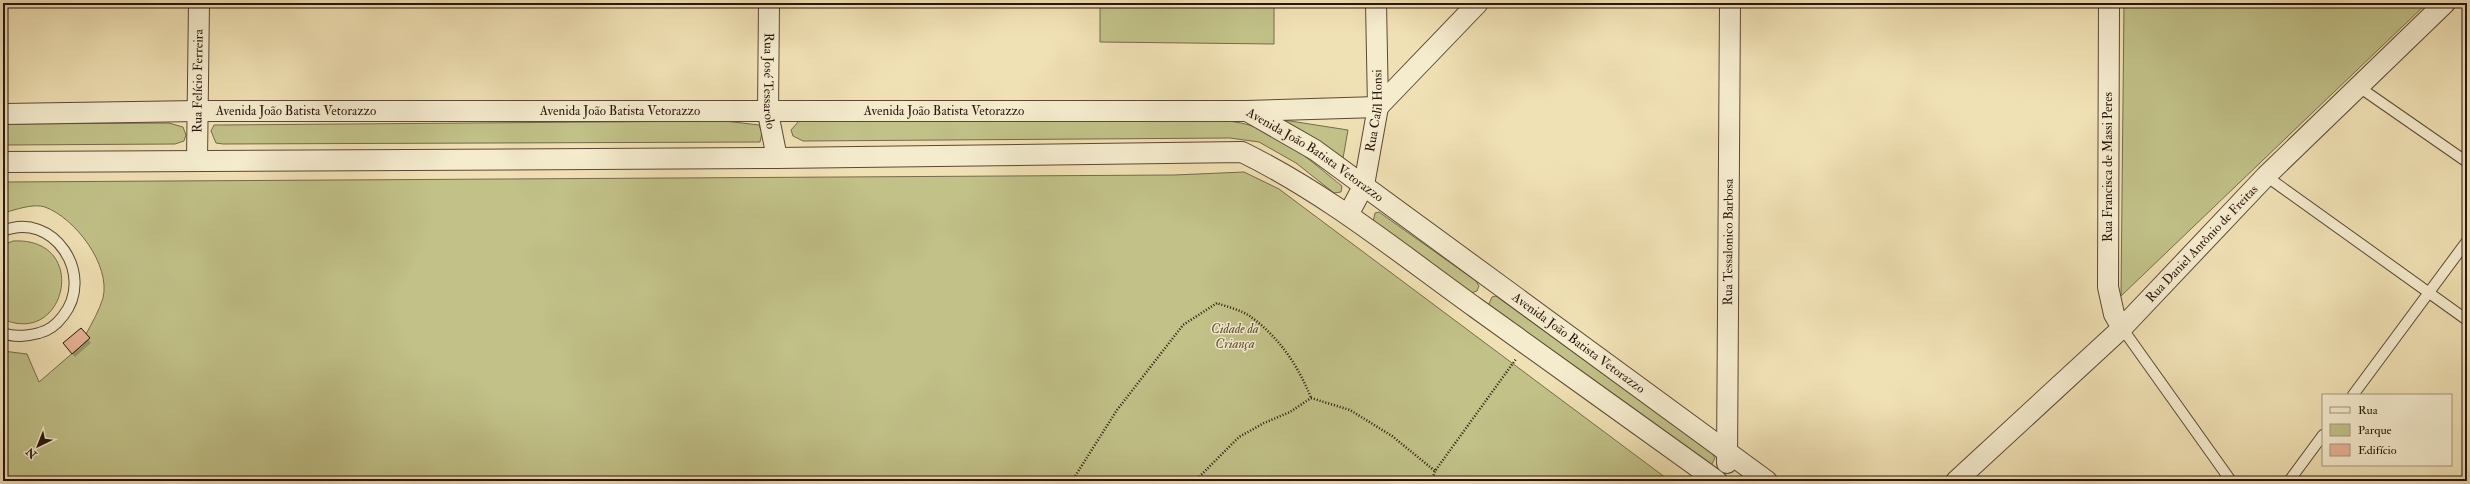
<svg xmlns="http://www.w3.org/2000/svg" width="2470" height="484" font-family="'IM FELL Double Pica',serif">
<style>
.green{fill:#c1c188;stroke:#766b4a}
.shadow{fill:#0003}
.building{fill:#eab497;stroke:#2a150b}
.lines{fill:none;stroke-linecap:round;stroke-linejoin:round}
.lane-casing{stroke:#5c4835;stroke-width:12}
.street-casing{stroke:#5c4835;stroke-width:22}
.path{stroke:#2a150b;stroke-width:2.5;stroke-dasharray:1 2;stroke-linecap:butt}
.lane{stroke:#f5ecce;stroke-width:10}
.street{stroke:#f5ecce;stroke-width:20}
.labels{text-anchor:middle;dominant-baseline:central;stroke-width:3;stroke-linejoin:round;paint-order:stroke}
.street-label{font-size:13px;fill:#2a150b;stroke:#f5ecce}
.park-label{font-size:13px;font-style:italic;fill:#5f5137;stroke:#f5ecce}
</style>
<rect width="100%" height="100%" fill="#f0e1b4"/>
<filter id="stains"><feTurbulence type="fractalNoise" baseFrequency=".005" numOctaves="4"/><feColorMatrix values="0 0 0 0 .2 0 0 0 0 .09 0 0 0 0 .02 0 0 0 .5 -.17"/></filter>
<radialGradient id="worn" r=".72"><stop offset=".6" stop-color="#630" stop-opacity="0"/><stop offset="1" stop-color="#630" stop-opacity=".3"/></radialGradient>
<g class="green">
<polygon points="1100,3 1274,3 1274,44 1100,42"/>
<polygon points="2124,3 2427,3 2121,296"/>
<polygon points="1271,118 1348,130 1342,164"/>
<path d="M1218,120C1228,121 1239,122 1249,125C1285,137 1313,163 1342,186L1341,192L1334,193L1296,163L1259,142L1230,138L803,141L793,136L791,130L799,121Z"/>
<polygon points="725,121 759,125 762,133 760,142 223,144 216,143 211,131 214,125 220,125"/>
<polygon points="169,123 183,127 186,135 184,141 175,144 3,145 3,124"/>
<path d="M1244,172L1279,189L1670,481H3V351L27,354L39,382L89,339L86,334C92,323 99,311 103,298C111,265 75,218 45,207C33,203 15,210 3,213V182L1174,175Z"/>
<polygon points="1379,212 1476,281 1479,286 1477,291 1471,293 1373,222 1375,213"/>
<path d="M13,241C91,237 66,348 3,319V245Z"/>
<polygon points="1496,296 1712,453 1715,458 1711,466 1488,306 1492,297"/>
</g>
<polygon class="shadow" points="81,330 91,343 75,357 64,344"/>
<polygon class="building" points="81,328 90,338 72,354 63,343"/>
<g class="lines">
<g class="lane-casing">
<g id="lane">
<polyline points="2359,87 2467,162"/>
<polyline points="2266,176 2467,320"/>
<path d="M3,231C53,210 96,275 63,316C57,324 48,331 39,333C27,336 15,338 3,333"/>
<polyline points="2122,328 2231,481"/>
<polyline points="2353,395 2467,241"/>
<polyline points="2289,481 2323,435"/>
</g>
</g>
<g class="street-casing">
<g id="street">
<path id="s1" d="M769,3L768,113L777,158"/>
<polyline points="2109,3 2108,287 2114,314 2122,328"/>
<polyline points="1247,111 1378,107 1478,3"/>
<path id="s2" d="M3,114L199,111H1247L1315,150L1767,481"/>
<path id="s3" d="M197,160L199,3"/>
<path d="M3,162L777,158L1242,152C1329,195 1398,252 1476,308C1556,366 1637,423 1717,481"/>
<path id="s4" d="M1349,213L1364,185L1378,107L1376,3"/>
<path id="s5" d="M1727,463L1730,3"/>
<path id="s6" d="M1956,481L2122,328L2266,176L2445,3"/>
</g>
</g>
<g class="path">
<polyline points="1311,398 1350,410 1392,436 1435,471 1516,359"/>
<path d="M1072,481L1117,410L1183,325L1217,303C1227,307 1242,310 1251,317C1279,337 1299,367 1311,398"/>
<polyline points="1195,481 1239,437 1264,423 1290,412 1311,398"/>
<polyline points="1432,481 1435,471"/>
</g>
<use href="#lane" class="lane"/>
<use href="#street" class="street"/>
</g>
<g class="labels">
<g class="street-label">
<text stroke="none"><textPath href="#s3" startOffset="79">Rua Felício Ferreira</textPath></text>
<text stroke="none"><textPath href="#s1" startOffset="78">Rua José Tessarolo</textPath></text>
<text stroke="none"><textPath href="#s4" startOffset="107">Rua Calil Honsi</textPath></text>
<text stroke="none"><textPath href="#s2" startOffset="293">Avenida João Batista Vetorazzo</textPath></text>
<text stroke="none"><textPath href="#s2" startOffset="617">Avenida João Batista Vetorazzo</textPath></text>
<text stroke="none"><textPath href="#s2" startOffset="941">Avenida João Batista Vetorazzo</textPath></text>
<text stroke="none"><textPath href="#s2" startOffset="1325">Avenida João Batista Vetorazzo</textPath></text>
<text transform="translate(2108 167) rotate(-90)">Rua Francisca de Massi Peres</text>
<text stroke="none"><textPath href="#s5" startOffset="221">Rua Tessalonico Barbosa</textPath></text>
<text stroke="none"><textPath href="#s6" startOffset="342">Rua Daniel Antônio de Freitas</textPath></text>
<text stroke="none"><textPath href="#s2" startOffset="1649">Avenida João Batista Vetorazzo</textPath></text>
</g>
<g class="park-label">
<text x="1235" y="329">Cidade da<tspan x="1235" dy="15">Criança</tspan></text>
</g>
</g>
<rect width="2470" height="484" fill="none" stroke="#f0e1b4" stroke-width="16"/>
<rect x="4" y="4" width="2462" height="476" fill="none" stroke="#2a150b" stroke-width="2"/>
<rect x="8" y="8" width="2454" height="468" fill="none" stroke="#2a150b"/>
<rect x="2322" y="394" width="130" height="72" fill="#f5ecce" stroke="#a49680"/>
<rect x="2330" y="407" width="20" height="6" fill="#f5ecce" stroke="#a49680"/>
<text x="2358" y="414" font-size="12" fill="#2a150b">Rua</text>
<rect x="2330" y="424" width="20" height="12" fill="#c1c188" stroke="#a49680"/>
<text x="2358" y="434" font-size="12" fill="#2a150b">Parque</text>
<rect x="2330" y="444" width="20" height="12" fill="#eab497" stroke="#a49680"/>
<text x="2358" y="454" font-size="12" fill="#2a150b">Edifício</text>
<g transform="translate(38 446) rotate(223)" stroke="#f5ecce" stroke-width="3" paint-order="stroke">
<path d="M0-3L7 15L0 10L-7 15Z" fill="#2a150b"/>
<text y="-6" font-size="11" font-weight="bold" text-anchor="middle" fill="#2a150b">N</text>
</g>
<rect width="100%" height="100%" filter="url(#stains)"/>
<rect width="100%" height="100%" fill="url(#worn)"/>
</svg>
